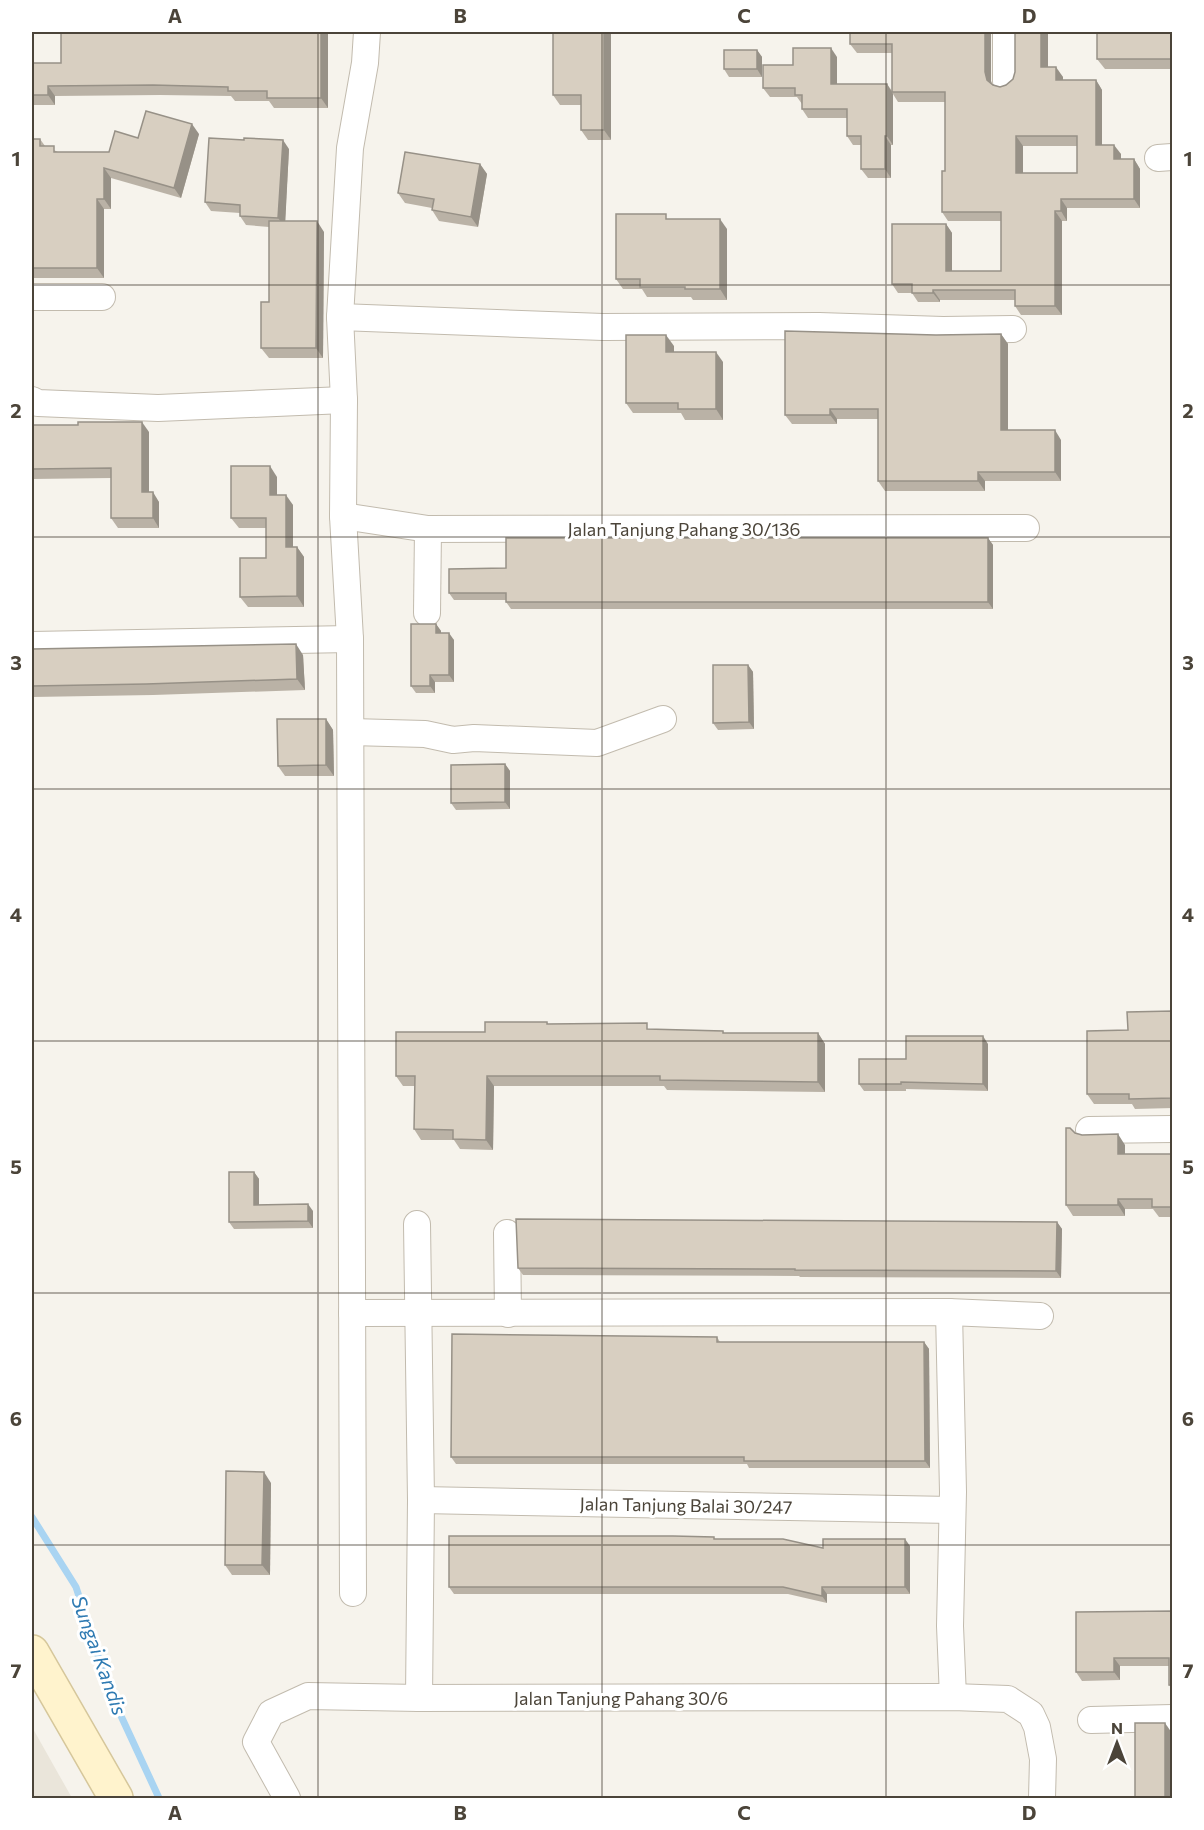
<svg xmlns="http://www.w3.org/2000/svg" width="1204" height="1830" font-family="Commissioner,sans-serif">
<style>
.residential{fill:#eae5da}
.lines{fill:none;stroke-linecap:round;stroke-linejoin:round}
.stream{stroke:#a9d4f2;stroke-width:7}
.street-casing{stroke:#c2bbae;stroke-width:28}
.secondary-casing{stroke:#d6c79b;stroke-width:36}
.street{stroke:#fff;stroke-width:26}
.secondary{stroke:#fff3cd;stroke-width:33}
.wall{fill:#bab2a6;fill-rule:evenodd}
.shaded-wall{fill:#979187}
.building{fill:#d8cfc1;stroke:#979187;stroke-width:1.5;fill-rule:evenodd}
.grid{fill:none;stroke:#4b4439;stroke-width:1.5;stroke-opacity:0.55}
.labels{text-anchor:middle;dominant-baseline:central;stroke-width:6;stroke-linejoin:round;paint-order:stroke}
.street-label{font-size:18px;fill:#4b4439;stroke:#fff}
.water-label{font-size:20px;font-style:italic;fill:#2e7ab2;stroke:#fff}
.neatline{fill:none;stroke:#4b4439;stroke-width:2}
.grid-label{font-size:20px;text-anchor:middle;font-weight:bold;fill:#4b4439}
</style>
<rect width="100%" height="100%" fill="#f6f3ec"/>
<polygon class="residential" points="32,1727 72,1798 32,1798"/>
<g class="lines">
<polyline class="stream" points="32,1517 76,1587 109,1690 159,1798"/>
<g class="street-casing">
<g id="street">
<polyline points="1006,81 1006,32"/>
<polyline points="1158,158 1172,157"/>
<polyline points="32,297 102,297"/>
<polyline points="340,317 603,327 819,326 943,330 1013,329"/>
<polyline points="32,400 38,403 158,408 344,400"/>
<polyline points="343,516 428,529 1026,528"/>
<polyline points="427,613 428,529"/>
<polyline points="32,645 350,639"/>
<polyline points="351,732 425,734 453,740 474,738 597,743 663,719"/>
<polyline points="1089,1130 1172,1129"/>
<polyline points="417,1224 421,1500 419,1698"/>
<polyline points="507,1233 508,1314"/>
<polyline points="949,1312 953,1492 950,1626 953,1697"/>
<polyline points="352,1313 949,1312 1040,1316"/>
<polyline points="421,1500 952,1510"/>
<polyline points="353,1593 350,639 343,516 344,400 340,317 350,148 365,63 367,32"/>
<polyline points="1091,1720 1172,1718"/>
<polyline points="287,1798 256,1742 271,1713 308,1696 419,1698 953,1697 1008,1699 1031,1714 1037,1727 1043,1759 1042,1798"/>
</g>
</g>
<g class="secondary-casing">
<polyline id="secondary" points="32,1652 116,1798"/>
</g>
<use href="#street" class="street"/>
<use href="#secondary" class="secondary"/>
</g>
<g class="wall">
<polygon points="328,32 328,108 274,108 269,101 235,101 231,96 160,95 55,96 55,105 32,105 32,63 61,63"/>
<polygon points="553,32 611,140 588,140 581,130 581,105 560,105 553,95"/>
<path d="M991,32V81L992,84L1000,87L1006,85L1013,79L1048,32V67L1063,77V80H1096L1102,90V145L1121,154V159H1134L1140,169V208H1067V221H1062V315H1021L1015,306V300H940V302H918L912,293H898L892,284L946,224L952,233V271H1001V221H948L942,212L945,171V102H898L893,94V145H891V178H868L861,169V145H853L847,136V118H808L802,109V104L797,97H770L763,88L793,65L837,57V84H887L892,91V53H857L850,44ZM1023,146H1077V173H1023Z"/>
<polygon points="1173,32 1173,69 1105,69 1097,59"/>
<polygon points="757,50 762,57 762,77 729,77 724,69"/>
<polygon points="199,134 181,198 111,178 111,209 104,209 104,278 32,278 32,139 40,139 45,146 58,152 109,152 138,138"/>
<polygon points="289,149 285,221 324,232 323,358 269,358 261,348 269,302 269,227 246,225 240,216 240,213 211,211 205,202"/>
<polygon points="480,164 487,174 478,227 439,221 432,210 432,208 405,203 398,193"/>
<polygon points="669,219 727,229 727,300 693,300 691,297 647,297 642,289 623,289 616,279"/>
<polygon points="1001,334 1008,344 1008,430 1061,440 1061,481 985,481 985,491 885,491 878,481 878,419 837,419 837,424 792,424 785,415 936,335"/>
<polygon points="674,346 674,352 723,362 723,420 685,420 681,413 633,413 626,403"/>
<polygon points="32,425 149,432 149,492 159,502 159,528 118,528 111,518 111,478 32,479"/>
<polygon points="277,477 277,495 293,505 293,547 297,547 304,557 304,607 248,607 240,597 266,558 266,528 239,528 231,518"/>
<polygon points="988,538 993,545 993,609 511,609 506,602 506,600 454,600 449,593 506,568"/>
<polygon points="436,624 441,631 441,633 454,640 454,682 435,682 435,693 416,693 411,686"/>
<polygon points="32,649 303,655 305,690 153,695 32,697"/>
<polygon points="748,665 753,672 754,729 718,730 713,723"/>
<polygon points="326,719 333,730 334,776 285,776 278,766"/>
<polygon points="505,764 510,771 510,809 456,810 451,803"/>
<polygon points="1173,1011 1173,1108 1135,1109 1132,1104 1094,1104 1087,1094 1128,1030"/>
<polygon points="547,1022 548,1024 651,1029 723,1031 724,1033 818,1033 825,1044 825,1092 667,1090 664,1086 494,1086 493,1150 460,1149 454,1140 421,1140 414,1129 415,1086 403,1086 396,1076 485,1032"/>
<polygon points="988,1044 988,1091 906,1089 906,1091 864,1091 859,1084 906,1059"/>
<polygon points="1125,1145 1125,1154 1173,1154 1173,1217 1159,1217 1153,1209 1125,1209 1125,1216 1073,1216 1066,1205"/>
<polygon points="254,1172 259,1179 259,1205 313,1211 313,1228 234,1229 229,1222"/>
<polygon points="1057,1222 1062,1229 1061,1278 800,1277 799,1276 523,1275 518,1268"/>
<polygon points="717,1337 720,1342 924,1342 929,1349 930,1468 749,1468 747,1464 456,1464 451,1457"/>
<polygon points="271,1483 270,1575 232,1575 225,1565"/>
<polygon points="715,1539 823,1548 910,1546 910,1594 827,1594 827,1603 788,1594 454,1594 449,1587"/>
<polygon points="1173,1611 1173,1690 1169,1685 1169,1666 1120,1666 1120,1680 1082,1681 1076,1672"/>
</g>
<g class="shaded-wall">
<polygon points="321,32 328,32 328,108 321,98"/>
<polygon points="604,32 611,32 611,140 604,130"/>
<polygon points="985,32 991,32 991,81 993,89 987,80 985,72"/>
<polygon points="1041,32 1048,32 1048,77 1041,67"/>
<polygon points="831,48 837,57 837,93 831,84"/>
<polygon points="757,50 762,57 762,77 757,69"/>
<polygon points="1056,67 1063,77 1063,90 1056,80"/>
<polygon points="1096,80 1102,90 1102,154 1096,145"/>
<polygon points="887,84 893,94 893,145 887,136"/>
<polygon points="48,86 55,96 55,105 48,95"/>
<polygon points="192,124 199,134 181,198 174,188"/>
<polygon points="885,136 891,145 891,178 885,169"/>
<polygon points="1016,136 1023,146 1023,183 1016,173"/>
<polygon points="283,140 289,149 285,227 278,218"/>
<polygon points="1114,145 1121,154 1121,169 1114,159"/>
<polygon points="1134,159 1140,169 1140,208 1134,199"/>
<polygon points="480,164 487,174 478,227 471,217"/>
<polygon points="104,168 111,178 111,209 104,199"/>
<polygon points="97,199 104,209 104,278 97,268"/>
<polygon points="1061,199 1067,208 1067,221 1061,211"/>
<polygon points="1055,211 1062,221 1062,315 1055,306"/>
<polygon points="720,219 727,229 727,300 720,289"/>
<polygon points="317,221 324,232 323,358 316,348"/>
<polygon points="946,224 952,233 952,280 946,271"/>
<polygon points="933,290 940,300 940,302 933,293"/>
<polygon points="1001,334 1008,344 1008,440 1001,430"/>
<polygon points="666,335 674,346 674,362 666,352"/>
<polygon points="716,352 723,362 723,420 716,409"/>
<polygon points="830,409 837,419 837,424 830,415"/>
<polygon points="142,422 149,432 149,502 142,492"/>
<polygon points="1055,430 1061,440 1061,481 1055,472"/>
<polygon points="270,466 277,477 277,505 270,495"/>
<polygon points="978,472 985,481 985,491 978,481"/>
<polygon points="153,492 159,502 159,528 153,518"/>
<polygon points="286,495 293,505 293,557 286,547"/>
<polygon points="988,538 993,545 993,609 988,602"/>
<polygon points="297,547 304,557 304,607 297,596"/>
<polygon points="436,624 441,631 441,640 436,633"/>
<polygon points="449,633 454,640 454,682 449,675"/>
<polygon points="296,644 303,655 305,690 297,679"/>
<polygon points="748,665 753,672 754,729 749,722"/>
<polygon points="430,675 435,682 435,693 430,686"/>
<polygon points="326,719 333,730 334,776 326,765"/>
<polygon points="505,764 510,771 510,809 505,802"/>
<polygon points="818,1033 825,1044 825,1092 818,1082"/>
<polygon points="983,1036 988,1044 988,1091 983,1084"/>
<polygon points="487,1076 494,1086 493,1150 486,1140"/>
<polygon points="1118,1134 1125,1145 1125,1164 1118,1154"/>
<polygon points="254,1172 259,1179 259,1212 254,1205"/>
<polygon points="1118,1199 1125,1209 1125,1216 1118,1205"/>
<polygon points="308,1204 313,1211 313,1228 308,1221"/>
<polygon points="1057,1222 1062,1229 1061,1278 1056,1271"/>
<polygon points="924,1342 929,1349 930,1468 925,1461"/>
<polygon points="264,1472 271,1483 270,1575 262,1565"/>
<polygon points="905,1539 910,1546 910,1594 905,1587"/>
<polygon points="822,1587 827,1594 827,1603 822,1596"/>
<polygon points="1114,1658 1120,1666 1120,1680 1114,1672"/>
<polygon points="1165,1723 1172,1733 1173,1798 1165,1798"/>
</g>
<g class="building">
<polygon points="61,32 321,32 321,98 267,98 267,91 228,91 228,87 153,85 48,86 48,95 32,95 32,63 61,63"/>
<polygon points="553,32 604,32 604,130 581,130 581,95 553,95"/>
<path d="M850,32H985V72L987,80L993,85L1000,87L1006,85L1013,79L1015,72V32H1041V67H1056V80H1096V145H1114V159H1134V199H1061V211H1055V306H1015V290H933V293H912V284H892V224H946V271H1001V212H942V171H945V92H892V44H850ZM1016,136H1077V173H1016Z"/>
<rect x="1097" y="32" width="76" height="27"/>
<polygon points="793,48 831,48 831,84 887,84 887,136 885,136 885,169 861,169 861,136 847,136 847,109 802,109 802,95 795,95 795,88 763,88 763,65 793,65"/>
<rect x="724" y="50" width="33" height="19"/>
<polygon points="146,111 192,124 174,188 104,168 104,199 97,199 97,268 32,268 32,139 40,139 40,146 54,146 54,152 109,152 115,131 138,138"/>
<polygon points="209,138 244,140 244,138 283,140 278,218 240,216 240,205 205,202"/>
<polygon points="405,152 480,164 471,217 432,210 434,199 398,193"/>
<polygon points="616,214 666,214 666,219 720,219 720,289 685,289 685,287 640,287 640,279 616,279"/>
<polygon points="269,221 317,221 316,348 261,348 261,302 269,302"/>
<polygon points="785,331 936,335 1001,334 1001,430 1055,430 1055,472 978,472 978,481 878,481 878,409 830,409 830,415 785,415"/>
<polygon points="626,335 666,335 666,352 716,352 716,409 678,409 678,403 626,403"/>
<polygon points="78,422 142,422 142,492 153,492 153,518 111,518 111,468 32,469 32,425 78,425"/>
<polygon points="231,466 270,466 270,495 286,495 286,547 297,547 297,596 240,597 240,558 266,558 266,518 231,518"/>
<polygon points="506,538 988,538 988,602 506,602 506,593 449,593 449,569 506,568"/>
<polygon points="411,624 436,624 436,633 449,633 449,675 430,675 430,686 411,686"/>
<polygon points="296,644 297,679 146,684 32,686 32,649"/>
<polygon points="713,665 748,665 749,722 713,723"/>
<polygon points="277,719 326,719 326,765 278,766"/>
<polygon points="505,764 505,802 451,803 451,765"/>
<polygon points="1173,1011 1173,1098 1129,1099 1129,1094 1087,1094 1087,1031 1128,1030 1127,1012"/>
<polygon points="485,1022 547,1022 547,1024 647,1023 647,1029 723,1031 723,1033 818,1033 818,1082 660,1080 660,1076 487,1076 486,1140 453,1139 453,1130 414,1129 415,1076 396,1076 396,1032 485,1032"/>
<polygon points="906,1036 983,1036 983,1084 901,1082 901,1084 859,1084 859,1059 906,1059"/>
<polygon points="1066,1128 1070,1128 1075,1133 1082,1135 1118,1134 1118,1154 1173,1154 1173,1207 1152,1207 1152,1199 1118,1199 1118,1205 1066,1205"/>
<polygon points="229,1172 254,1172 254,1205 308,1204 308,1221 229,1222"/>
<polygon points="516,1219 1057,1222 1056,1271 795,1270 795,1269 518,1268"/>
<polygon points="452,1334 717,1337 717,1342 924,1342 925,1461 744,1461 744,1457 451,1457"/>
<polygon points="226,1471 264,1472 262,1565 225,1565"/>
<polygon points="449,1536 673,1536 714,1537 714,1539 783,1539 823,1548 823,1539 905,1539 905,1587 822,1587 822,1596 783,1587 449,1587"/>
<polygon points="1173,1611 1173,1685 1169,1685 1169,1658 1114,1658 1114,1672 1076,1672 1076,1612"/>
<rect x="1135" y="1723" width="30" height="75"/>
</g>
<path class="grid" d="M318,32V1798M602,32V1798M886,32V1798M32,285H1172M32,537H1172M32,789H1172M32,1041H1172M32,1293H1172M32,1545H1172"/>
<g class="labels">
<g class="street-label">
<text x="684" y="529">Jalan Tanjung Pahang 30/136</text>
<text transform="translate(686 1505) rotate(1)">Jalan Tanjung Balai 30/247</text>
<text x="621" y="1698">Jalan Tanjung Pahang 30/6</text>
</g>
<g class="water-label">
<text transform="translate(100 1655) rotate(70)">Sungai Kandis</text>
</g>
</g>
<rect width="1204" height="1830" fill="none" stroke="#ffffff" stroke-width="66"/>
<g transform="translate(1117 1743)" stroke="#ffffff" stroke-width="4.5" paint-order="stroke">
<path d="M0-4.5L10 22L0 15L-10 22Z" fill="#4b4439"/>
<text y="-9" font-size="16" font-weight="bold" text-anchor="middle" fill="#4b4439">N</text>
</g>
<rect x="33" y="33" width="1138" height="1764" class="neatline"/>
<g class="grid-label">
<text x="175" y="23">A</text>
<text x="460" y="23">B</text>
<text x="744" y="23">C</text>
<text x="1029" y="23">D</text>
<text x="16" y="166">1</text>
<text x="1188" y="166">1</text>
<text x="16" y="418">2</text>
<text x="1188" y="418">2</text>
<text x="16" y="670">3</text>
<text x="1188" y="670">3</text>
<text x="16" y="922">4</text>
<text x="1188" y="922">4</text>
<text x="16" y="1174">5</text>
<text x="1188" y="1174">5</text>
<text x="16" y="1426">6</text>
<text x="1188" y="1426">6</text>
<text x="16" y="1678">7</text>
<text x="1188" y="1678">7</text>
<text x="175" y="1820">A</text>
<text x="460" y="1820">B</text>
<text x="744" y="1820">C</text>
<text x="1029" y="1820">D</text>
</g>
</svg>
